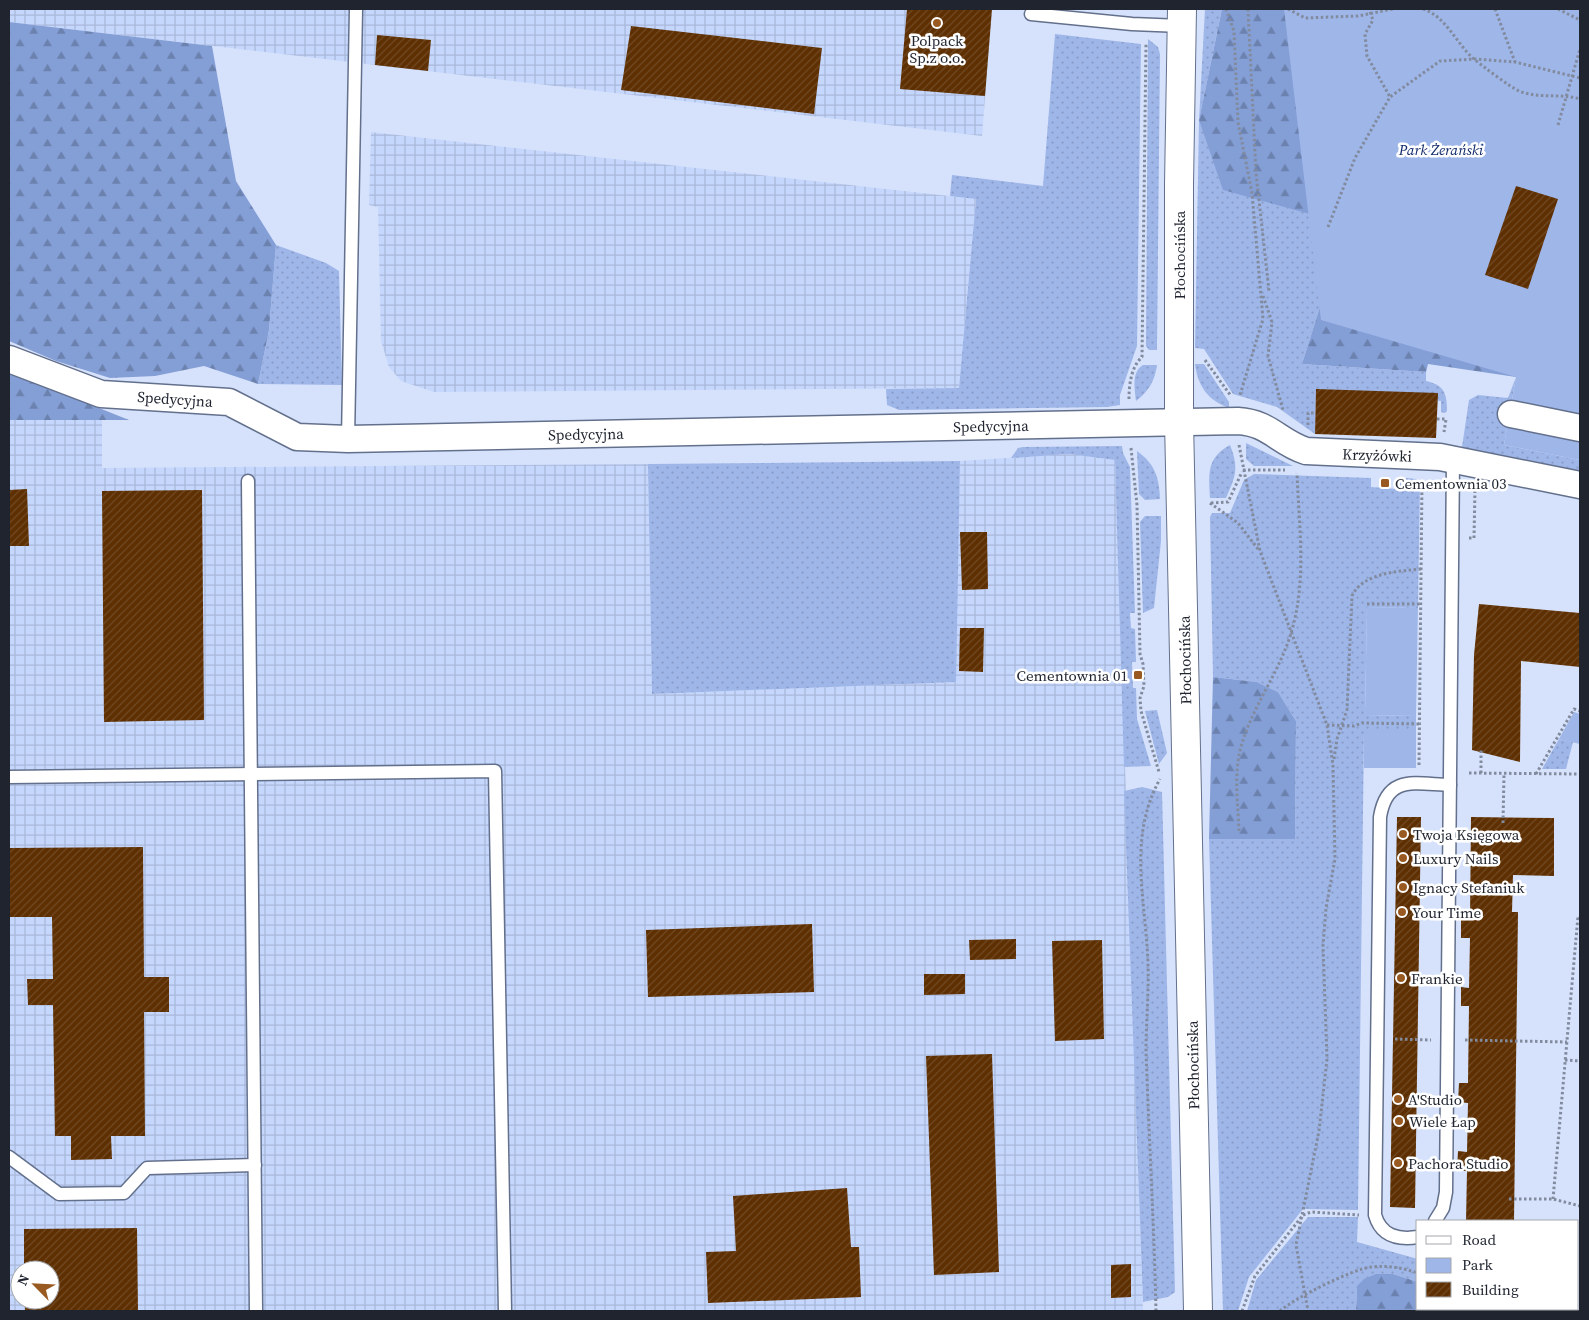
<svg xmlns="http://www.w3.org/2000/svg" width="1589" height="1320" font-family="'Source Serif 4',serif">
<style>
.industrial{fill:url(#industrial-grid);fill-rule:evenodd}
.grass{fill:url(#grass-dots)}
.forest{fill:url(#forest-firs)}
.park{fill:#9fb6e9}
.building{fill:url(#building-hatch)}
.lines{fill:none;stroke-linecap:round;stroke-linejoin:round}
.lane-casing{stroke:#63708c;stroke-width:15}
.street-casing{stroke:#63708c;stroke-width:29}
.secondary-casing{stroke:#63708c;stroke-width:30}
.path{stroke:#828b9e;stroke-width:3;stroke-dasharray:2.5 2.5;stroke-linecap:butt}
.lane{stroke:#fff;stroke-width:12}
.street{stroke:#fff;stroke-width:26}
.secondary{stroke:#fff;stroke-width:28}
.poi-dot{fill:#995a22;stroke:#fff;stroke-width:2}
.labels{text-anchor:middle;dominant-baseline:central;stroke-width:5;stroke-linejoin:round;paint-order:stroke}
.poi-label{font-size:15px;fill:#1f242f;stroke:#fff;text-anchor:start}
.park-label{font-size:15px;font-style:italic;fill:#122a6b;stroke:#fff}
.street-label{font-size:15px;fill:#1f242f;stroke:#fff}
</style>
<defs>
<pattern id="industrial-grid" width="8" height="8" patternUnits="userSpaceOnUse" patternTransform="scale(1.25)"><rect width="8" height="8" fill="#c5d7fd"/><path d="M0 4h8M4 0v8" fill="none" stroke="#a9b8d9"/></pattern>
<pattern id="grass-dots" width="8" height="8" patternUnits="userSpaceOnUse" patternTransform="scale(1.25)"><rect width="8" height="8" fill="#9fb6e9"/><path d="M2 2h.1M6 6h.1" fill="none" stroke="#889cc8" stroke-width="1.8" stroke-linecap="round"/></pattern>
<pattern id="forest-firs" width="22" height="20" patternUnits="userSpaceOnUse" patternTransform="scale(1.25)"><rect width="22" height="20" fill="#849ed6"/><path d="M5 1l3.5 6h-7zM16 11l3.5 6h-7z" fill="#6b81ae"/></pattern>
<pattern id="building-hatch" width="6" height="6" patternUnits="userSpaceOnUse" patternTransform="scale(1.25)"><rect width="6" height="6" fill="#5e2f00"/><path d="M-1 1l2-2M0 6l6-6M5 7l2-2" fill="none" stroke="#714b27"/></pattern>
</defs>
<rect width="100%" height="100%" fill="#d6e2fc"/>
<g class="industrial">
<polygon points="9,9 992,9 982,136 9,22"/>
<polygon points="371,132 976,199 959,388 434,392 401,381 389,367 381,341 378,207 369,205"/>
<path d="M9,420H102V468L648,464L652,694L955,682L960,461L1069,454L1115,460L1143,1311H9ZM20,1270H50V1300H20Z"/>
</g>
<g class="grass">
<path d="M1205,9H1222L1199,120L1346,224L1302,364L1426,372V381C1444,385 1447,393 1447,411L1445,413L1441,412V401L1316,390L1315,434L1277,407L1233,394L1204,349L1195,348L1199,120Z"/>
<polygon points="1055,34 1141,44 1137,346 1120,395 1120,405 1107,407 899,410 887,405 886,389 959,388 976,199 950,196 952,175 1043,186"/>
<polygon points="1148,39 1158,47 1160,54 1157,350 1149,350 1146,346"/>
<polygon points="276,245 326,263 339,271 342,385 258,384 269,330"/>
<path d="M1195,364H1204L1229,402V408C1208,400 1198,387 1195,364Z"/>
<path d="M1143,365H1157C1155,381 1148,392 1136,401C1135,389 1131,372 1143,365Z"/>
<polygon points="1516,377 1504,445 1580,460 1580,474 1468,453 1462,447 1469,400 1478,395 1508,398"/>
<polygon points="1246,443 1293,466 1254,466 1246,459"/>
<path d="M1230,445C1239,468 1236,476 1226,498H1210C1209,474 1206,458 1230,445Z"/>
<polygon points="1122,446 1123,453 1130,467 1135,613 1130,613 1131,628 1135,629 1136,662 1132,662 1133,688 1136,688 1137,719 1151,766 1124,767 1115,460 1069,454 1011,458 1018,448 1023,447"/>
<path d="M1137,451C1155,464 1159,477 1160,499L1145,500L1139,494Z"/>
<polygon points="960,461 956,682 652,694 648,464"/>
<polygon points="1254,474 1371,478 1371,487 1397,489 1398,477 1416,479 1420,483 1418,608 1367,607 1365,715 1416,716 1416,731 1364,731 1358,1210 1303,1209 1249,1277 1238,1311 1223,1311 1209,839 1295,838 1296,721 1278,692 1257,682 1213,677 1210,517 1212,513 1230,513 1244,480"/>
<polygon points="1145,516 1161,516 1161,541 1154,608 1143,613 1140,522"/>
<polygon points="1157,710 1167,753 1159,764 1145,711"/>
<polygon points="1559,739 1573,742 1566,769 1542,769"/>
<polygon points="1142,787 1162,792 1175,1292 1168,1297 1143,1302 1124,791"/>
<polygon points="1308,1217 1358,1217 1357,1242 1418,1259 1418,1282 1393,1274 1357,1286 1356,1311 1247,1311 1256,1280"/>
<polygon points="1474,1309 1573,1309 1573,1311 1482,1311"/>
</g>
<g class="forest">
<polygon points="1222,9 1404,9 1516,377 1428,364 1426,372 1302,364 1346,224 1223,190 1199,120"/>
<polygon points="9,22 212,46 236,181 276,245 269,330 258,384 204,366 155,376 110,378 56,361 9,341"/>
<polygon points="9,372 129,420 9,420"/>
<polygon points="1213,677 1257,682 1278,692 1296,721 1295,839 1209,839"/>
<polygon points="1376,1274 1393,1274 1418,1282 1418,1309 1474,1309 1482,1311 1356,1311 1357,1286 1364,1279"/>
</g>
<g class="park">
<polygon points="1284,9 1580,9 1580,460 1504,445 1516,377 1321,320"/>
<polygon points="1367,607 1418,608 1416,716 1365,715"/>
<polygon points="1574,712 1580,714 1580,744 1559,739"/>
<rect x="1364" y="731" width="52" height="37"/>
</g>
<g class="building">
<polygon points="907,9 992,9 985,96 900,89"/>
<polygon points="631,26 822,48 814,114 621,90"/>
<polygon points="377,35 431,40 428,71 375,65"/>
<polygon points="1516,186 1558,199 1528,289 1485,275"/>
<polygon points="1316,389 1438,393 1436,438 1315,434"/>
<polygon points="27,489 29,546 9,546 9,490"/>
<polygon points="202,490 204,720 104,722 102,491"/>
<polygon points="960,532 987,532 988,589 962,590"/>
<polygon points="1479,604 1580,613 1580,667 1521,661 1520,762 1472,750 1474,655"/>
<polygon points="960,628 984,628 983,672 959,671"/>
<polygon points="1397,817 1421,817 1415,1208 1390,1207"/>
<polygon points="1471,817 1554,818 1554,876 1513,875 1512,912 1518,912 1514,1221 1466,1221 1467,1171 1457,1171 1458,1151 1467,1152 1468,1103 1458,1102 1459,1083 1468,1083 1469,1006 1461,1006 1461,987 1469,988 1470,938 1461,938 1461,919 1470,919"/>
<polygon points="143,847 144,977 169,977 169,1012 144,1012 145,1136 111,1136 112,1159 71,1160 71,1136 55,1136 53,1005 28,1005 27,979 53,979 52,917 9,917 9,848"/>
<polygon points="812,924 814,992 648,997 646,930"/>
<polygon points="1016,939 1016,959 970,960 969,940"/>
<polygon points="1102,940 1104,1039 1055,1041 1052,941"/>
<polygon points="924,974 965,974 965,994 924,995"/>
<polygon points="992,1054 999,1272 934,1275 926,1056"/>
<polygon points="847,1188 851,1247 859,1247 861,1297 708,1303 706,1252 736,1251 733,1196"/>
<polygon points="137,1228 138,1311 25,1311 25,1300 50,1300 50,1270 24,1270 24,1229"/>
<polygon points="1131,1264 1131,1297 1111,1298 1111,1265"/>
</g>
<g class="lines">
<g class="lane-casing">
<g id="lane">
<polyline points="1031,14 1132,24 1181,26"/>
<polyline points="348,439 356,9"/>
<polyline points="248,481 256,1311"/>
<polyline points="9,777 495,771 505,1311"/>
<polyline points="9,1157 59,1194 124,1193 147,1168 255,1165"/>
<polyline points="1435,1221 1443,1208 1446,1192 1453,460"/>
<path d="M1418,1237C1398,1240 1381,1236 1375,1215L1380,817C1387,774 1415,784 1450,785"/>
</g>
</g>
<g class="street-casing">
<g id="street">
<path d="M9,359L101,394L229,402L297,437L348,439L1238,421C1270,423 1278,442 1306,451L1440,457L1580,485"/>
<polyline points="1511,414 1580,428"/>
</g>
</g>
<g class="secondary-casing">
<polyline id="secondary" points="1182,9 1179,184 1179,421 1198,1311"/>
</g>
<g class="path">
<polyline points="1226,9 1234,31 1238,122 1252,193 1263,319 1240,395"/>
<polyline points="1248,9 1256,173 1269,291"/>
<polyline points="1288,9 1305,18 1358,16 1393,9"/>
<path d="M1423,9C1446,16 1457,45 1475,60C1484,67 1510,87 1519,91C1539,99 1560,93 1580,99"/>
<polyline points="1495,9 1515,62"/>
<polyline points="1558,9 1580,20"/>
<polyline points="1370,12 1373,20 1365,34 1367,56 1390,97"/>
<polyline points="1558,125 1580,49"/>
<polyline points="1328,227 1355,158 1390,97 1440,61 1475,59 1515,62 1580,78"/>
<polyline points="1263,296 1272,322 1268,356 1283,410"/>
<polyline points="1205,360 1231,396"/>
<path d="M1129,399C1129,385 1131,367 1142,357L1146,43"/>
<polyline points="1437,419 1446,419 1444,432"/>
<polyline points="1308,425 1308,413 1316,413"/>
<polyline points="1239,445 1260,551 1327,725 1333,765 1335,859 1326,908 1323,946 1327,1059 1319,1131 1296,1245 1308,1311"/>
<polyline points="1131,448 1137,505 1140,654 1143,664 1144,686 1140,698 1141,711 1159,772"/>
<polyline points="1243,470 1285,470"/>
<polyline points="1210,503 1238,523 1258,549"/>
<polyline points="1211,503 1228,502 1242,472"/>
<polyline points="1469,538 1474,538 1475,489"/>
<polyline points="1367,604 1421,604"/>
<polyline points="1327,725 1354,726 1362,723 1419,724"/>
<path d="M1334,759L1337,739L1347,710L1352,596C1362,573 1399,571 1421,569"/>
<polyline points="1419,765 1422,481"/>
<polyline points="1469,773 1580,774"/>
<polyline points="1481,773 1481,748"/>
<polyline points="1536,774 1574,709 1580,711"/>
<polyline points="1503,823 1504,774"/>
<path d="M1239,831C1238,806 1234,776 1240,751C1250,709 1279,674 1291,633C1307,582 1299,526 1297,473"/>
<polyline points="1395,1039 1431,1040"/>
<polyline points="1465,1040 1567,1042"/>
<polyline points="1565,1060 1580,1061"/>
<polyline points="1509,1199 1553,1199 1580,1206"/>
<polyline points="1553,1199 1578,916 1580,917"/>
<polyline points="1494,1309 1499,1311"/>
<path d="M1156,1311C1154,1224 1149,1138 1146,1051C1146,1022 1149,993 1148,964C1146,900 1127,838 1160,779"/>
<polyline points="1242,1311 1255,1276 1303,1215 1311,1212 1359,1215"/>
<path d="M1280,1311C1293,1299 1354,1268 1372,1267C1389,1265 1402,1268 1418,1273"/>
</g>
<use href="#lane" class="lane"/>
<use href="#street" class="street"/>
<use href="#secondary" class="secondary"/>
</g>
<g class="poi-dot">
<circle cx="937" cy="23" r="5"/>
<rect x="1380" y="478" width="10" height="10" rx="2.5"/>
<rect x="1133" y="670" width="10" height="10" rx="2.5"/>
<circle cx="1403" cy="834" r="5"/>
<circle cx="1403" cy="858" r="5"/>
<circle cx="1403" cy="887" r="5"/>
<circle cx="1402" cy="912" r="5"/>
<circle cx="1401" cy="978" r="5"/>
<circle cx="1398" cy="1099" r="5"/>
<circle cx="1399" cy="1121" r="5"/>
<circle cx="1398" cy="1163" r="5"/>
</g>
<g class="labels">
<g class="poi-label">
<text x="937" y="40" text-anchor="middle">Polpack<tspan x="937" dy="17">Sp.z o.o.</tspan></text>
<text x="1395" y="483">Cementownia 03</text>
<text x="1128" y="675" text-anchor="end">Cementownia 01</text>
<text x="1413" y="834">Twoja Księgowa</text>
<text x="1413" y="858">Luxury Nails</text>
<text x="1413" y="887">Ignacy Stefaniuk</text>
<text x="1412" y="912">Your Time</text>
<text x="1411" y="978">Frankie</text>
<text x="1408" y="1099">A'Studio</text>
<text x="1409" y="1121">Wiele Łap</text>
<text x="1408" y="1163">Pachora Studio</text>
</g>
<g class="park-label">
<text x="1441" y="149">Park Żerański</text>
</g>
<g class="street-label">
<text transform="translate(1179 255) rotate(-90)">Płochocińska</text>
<text transform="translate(175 399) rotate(4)">Spedycyjna</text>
<text transform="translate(991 426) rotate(-1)">Spedycyjna</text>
<text transform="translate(586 434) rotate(-1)">Spedycyjna</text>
<text transform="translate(1377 455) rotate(2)">Krzyżówki</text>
<text transform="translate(1185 660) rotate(-91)">Płochocińska</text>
<text transform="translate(1193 1065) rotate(-91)">Płochocińska</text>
</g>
</g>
<rect width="1589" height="1320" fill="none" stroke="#1f242f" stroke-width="20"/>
<rect x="1416" y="1220" width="162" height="90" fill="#ffffff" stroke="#a5a7ac"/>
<rect x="1426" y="1236" width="25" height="8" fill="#ffffff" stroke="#a5a7ac"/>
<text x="1462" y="1245" font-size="15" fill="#1f242f">Road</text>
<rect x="1426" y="1258" width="25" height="15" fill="#9fb6e9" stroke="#a5a7ac"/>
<text x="1462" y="1270" font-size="15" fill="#1f242f">Park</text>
<rect x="1426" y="1282" width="25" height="15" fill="url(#building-hatch)" stroke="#a5a7ac"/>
<text x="1462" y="1295" font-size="15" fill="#1f242f">Building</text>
<g transform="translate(35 1285) rotate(294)"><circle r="24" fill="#ffffff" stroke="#a5a7ac"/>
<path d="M0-4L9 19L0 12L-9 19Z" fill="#995a22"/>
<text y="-8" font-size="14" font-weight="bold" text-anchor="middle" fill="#1f242f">N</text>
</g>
</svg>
